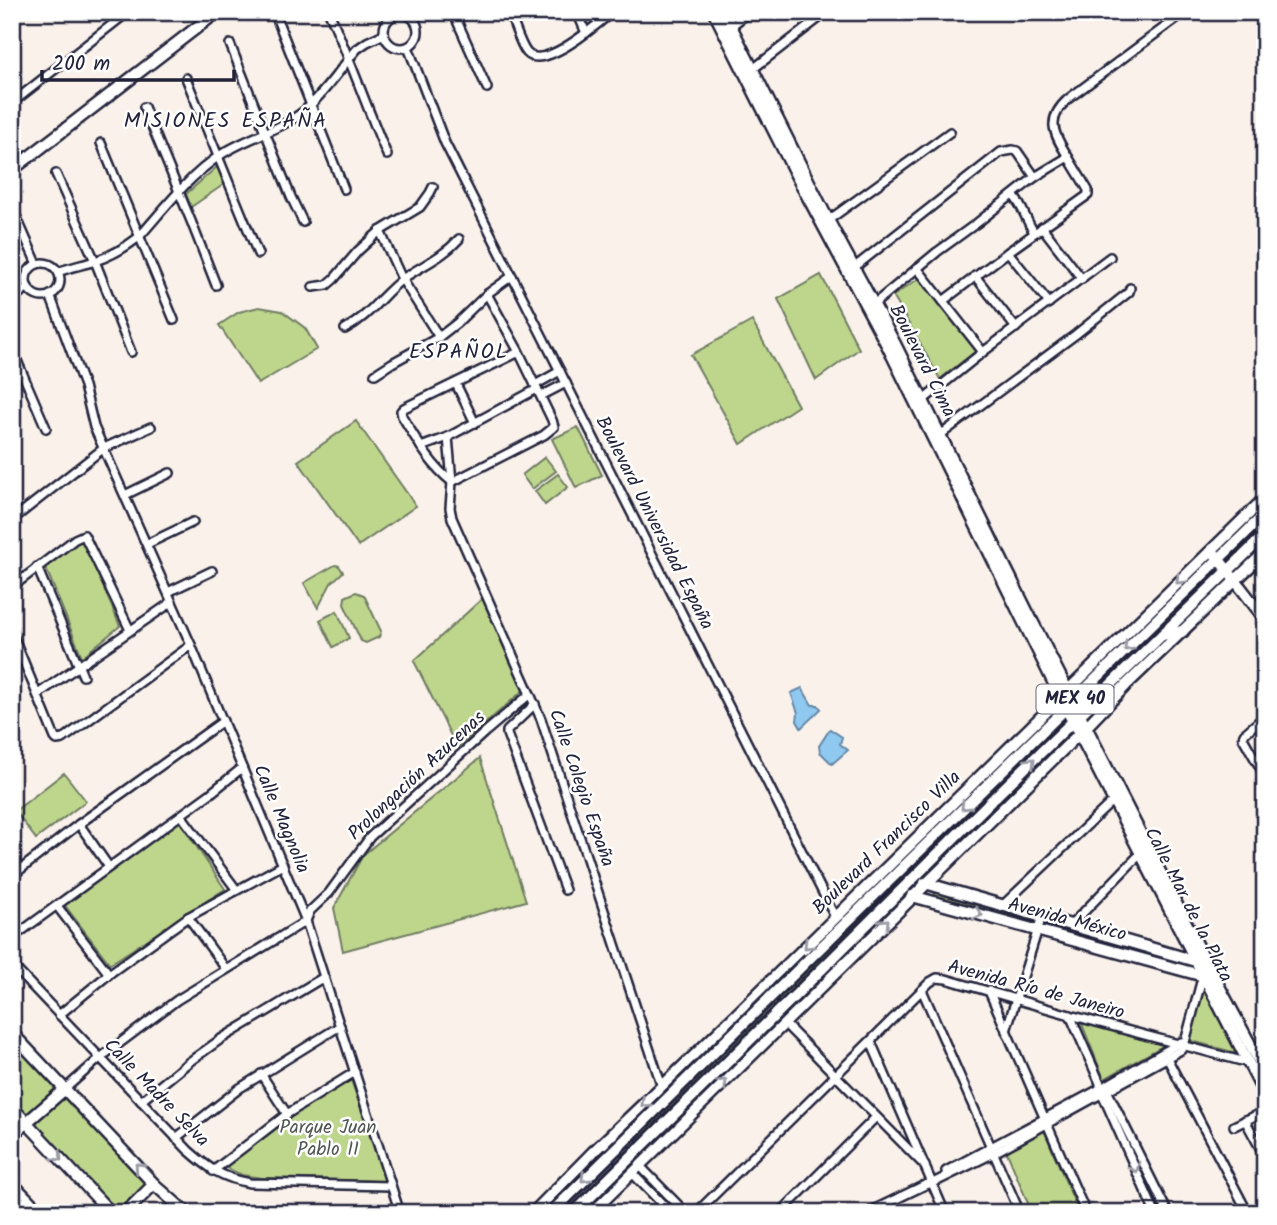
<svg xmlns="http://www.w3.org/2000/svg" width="1277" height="1225" font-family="Kalam,sans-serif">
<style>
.green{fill:#bed68c;stroke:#707c64;stroke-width:2}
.water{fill:#90c9ef;stroke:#6486a7;stroke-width:2}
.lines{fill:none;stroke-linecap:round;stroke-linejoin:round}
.street-casing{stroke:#22223b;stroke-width:12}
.secondary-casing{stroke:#22223b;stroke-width:15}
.primary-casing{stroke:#22223b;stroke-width:16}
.street{stroke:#fff;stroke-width:7}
.secondary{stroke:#fff;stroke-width:10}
.primary{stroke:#fff;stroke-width:10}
.primary-bridge-casing{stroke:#22223b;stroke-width:16;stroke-linecap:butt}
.primary-bridge{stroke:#fff;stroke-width:10}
.oneway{stroke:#9c9ca7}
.labels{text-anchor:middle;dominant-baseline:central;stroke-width:5;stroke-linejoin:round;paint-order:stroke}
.shield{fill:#fff;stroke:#646476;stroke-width:2}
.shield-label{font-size:18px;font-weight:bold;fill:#22223b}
.street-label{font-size:19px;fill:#22223b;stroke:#fff}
.park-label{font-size:19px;fill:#515853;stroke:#fff}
.neighbourhood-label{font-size:21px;letter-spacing:2px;fill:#22223b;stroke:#fff}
</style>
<rect width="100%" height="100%" fill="#faf2ea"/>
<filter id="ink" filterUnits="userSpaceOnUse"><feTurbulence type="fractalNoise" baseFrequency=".0143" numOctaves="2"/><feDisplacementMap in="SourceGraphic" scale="14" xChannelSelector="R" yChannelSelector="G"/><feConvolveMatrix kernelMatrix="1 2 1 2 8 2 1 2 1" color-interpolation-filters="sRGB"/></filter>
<g filter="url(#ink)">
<g class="green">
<polygon points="218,166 226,183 191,207 186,194"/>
<polygon points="821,275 859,349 816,380 778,299"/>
<polygon points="921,277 976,351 940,379 893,296"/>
<polygon points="259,307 282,311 305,328 317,349 258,384 219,325 239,312"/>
<polygon points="752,321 798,406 741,444 691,355"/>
<polygon points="356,421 416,506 358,546 298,461"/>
<polygon points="578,427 602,475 576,488 552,439"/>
<polygon points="545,457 556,471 532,489 522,475"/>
<polygon points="558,474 568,487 545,505 535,491"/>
<polygon points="82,537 120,626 82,657 45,566"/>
<polygon points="335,565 339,566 343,572 331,583 318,608 304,583"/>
<polygon points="1205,572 1212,576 1140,650 1086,702 1082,699"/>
<polygon points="356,592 364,595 381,631 379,637 366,643 361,641 344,604 345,597"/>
<polygon points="483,598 525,689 457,748 414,661"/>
<polygon points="337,611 349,638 333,647 320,620"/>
<polygon points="1060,720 1064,722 1043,742 1036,752 926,862 921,858 957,819"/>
<polygon points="1068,731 1072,734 930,874 926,871"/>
<polygon points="480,758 526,901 343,951 334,908 363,855"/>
<polygon points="64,773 86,801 36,839 15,811"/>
<polygon points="178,819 225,889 110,964 63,903"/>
<polygon points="939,890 1034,918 1034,922 1030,924 937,900 934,895"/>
<polygon points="881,893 886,897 638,1144 636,1140 667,1105"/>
<polygon points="1045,922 1188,962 1189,966 1188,969 1047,929 1044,927"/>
<polygon points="1204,986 1240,1054 1188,1040"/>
<polygon points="1080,1019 1166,1044 1104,1079"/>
<polygon points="12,1039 59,1087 27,1115 12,1099"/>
<polygon points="351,1080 386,1181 262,1178 242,1175 222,1166 289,1116"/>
<polygon points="66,1095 149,1182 117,1210 34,1122"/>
<polygon points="1044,1130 1079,1213 1032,1213 1006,1150"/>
</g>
<g class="water">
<polygon points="802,688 812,705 818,705 821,709 801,728 797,721 798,713 791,693"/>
<polygon points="830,729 842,737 840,744 848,750 832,764 820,752 819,746"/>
</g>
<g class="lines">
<g class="street-casing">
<g id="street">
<path d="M329,12C350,59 367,108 387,155"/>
<polyline points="453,12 487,88"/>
<path d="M509,12C514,23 520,45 527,53C544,71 599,23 612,12"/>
<polyline points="577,12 586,33"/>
<circle cx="401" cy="31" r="17"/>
<polyline points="275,14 344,189"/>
<polyline points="730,27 749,12"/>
<polyline points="230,44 291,197 303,222"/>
<polyline points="408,47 445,143 835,917"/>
<polyline points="753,69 827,12"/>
<polyline points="186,78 258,254"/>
<polyline points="12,103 128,12"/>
<polyline points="144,107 191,221 216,285"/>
<polyline points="101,143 174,320"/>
<polyline points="56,174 95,261 131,352"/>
<path d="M1013,195C1024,208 1025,219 1034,232"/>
<polyline points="12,207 37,264"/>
<polyline points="826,222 950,132"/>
<polyline points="1042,227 1082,279"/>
<polyline points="380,231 402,279 439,337"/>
<polyline points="1008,252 1049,303"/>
<circle cx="43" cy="280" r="17"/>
<polyline points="917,268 983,352"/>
<polyline points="851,270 1001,152 1013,150 1017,151 1035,177"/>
<path d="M58,272C70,267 83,265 95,261C111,256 126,247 139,237C164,209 187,178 219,156C245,138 279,131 304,111C324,94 340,69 357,49L367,42L384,34"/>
<polyline points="975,276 1016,328"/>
<polyline points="313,287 327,285 334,279 358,251 380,231 420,207 430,193 433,187"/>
<path d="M487,294L519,352L552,420L554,427L544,435L452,482C430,465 416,439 402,416L401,411L404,408L519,352"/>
<polyline points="50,295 84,386 94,427 191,645 306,921 400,1213"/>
<polyline points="12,299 28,287"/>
<path d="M943,301L1008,252L1088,195V190C1081,178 1074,167 1067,155C1053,133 1046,119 1068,99L1185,12"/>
<polyline points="874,304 937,252 977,223 1035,177 1068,157"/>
<path d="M345,329C371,315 382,294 404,278C423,265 443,257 459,239"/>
<polyline points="12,349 46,428"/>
<polyline points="375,374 392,363 439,337 457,323 487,294 512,276"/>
<polyline points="456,384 475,423"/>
<polyline points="535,385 560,371"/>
<polyline points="541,396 566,383"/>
<polyline points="922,401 983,352 1110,257"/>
<polyline points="939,436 1075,335 1129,292 1130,288"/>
<polyline points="448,437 452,482 450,508 452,518 541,719 662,1087"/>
<polyline points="421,447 448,437 537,389"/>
<polyline points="125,495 170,473"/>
<polyline points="12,520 104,448 151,427"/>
<polyline points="147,544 193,522"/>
<polyline points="37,567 83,676"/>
<polyline points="12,587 75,539 84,535 130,630"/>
<polyline points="168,592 212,571"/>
<polyline points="12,633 55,738 57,740 63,739 191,645"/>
<polyline points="38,694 172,602"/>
<polyline points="535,704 507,731 507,734 565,890"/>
<polyline points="1265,716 1244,734 1243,738 1265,776"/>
<polyline points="181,815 236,889"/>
<polyline points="79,824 109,867"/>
<polyline points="12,857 18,871"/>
<polyline points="12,876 79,824 223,721"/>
<polyline points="1003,905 1117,797"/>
<polyline points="57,906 109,974"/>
<polyline points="188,917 226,969"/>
<polyline points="306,921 310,911 329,893 370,837 484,733 530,694"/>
<polyline points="1071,925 1141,853"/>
<polyline points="12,938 211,793 242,768"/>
<path d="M12,965L188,1150C208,1168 222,1178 250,1183L391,1186"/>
<polyline points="922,990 1020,1213"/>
<polyline points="989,991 1086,1213"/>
<polyline points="59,1015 109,974 188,917 283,865"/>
<polyline points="1070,1015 1100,1083 1100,1089 1155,1213"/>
<polyline points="784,1023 925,1166"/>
<polyline points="1006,1031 1042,916"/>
<polyline points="871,1042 945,1213"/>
<polyline points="1167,1058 1248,1213"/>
<polyline points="261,1074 287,1114"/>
<polyline points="1106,1088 1168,1213"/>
<polyline points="65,1089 100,1058 177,1000 306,921"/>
<polyline points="141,1101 189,1062 221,1039 324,977"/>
<polyline points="1245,1120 1265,1157"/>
<polyline points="1234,1126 1265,1111"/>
<polyline points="613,1133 639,1165 686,1213"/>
<polyline points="176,1138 240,1088 340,1026"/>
<polyline points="603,1143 671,1213"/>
<polyline points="213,1171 287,1114 355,1072"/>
<polyline points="946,1171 1105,1086 1181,1042"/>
<polyline points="12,1181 43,1213"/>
<polyline points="13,1213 28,1198"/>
<polyline points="696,1213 930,982 937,978 946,979 1070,1015 1249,1063"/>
<polyline points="780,1213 876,1117"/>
<polyline points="867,1213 925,1185 933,1183 994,1153 1181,1050 1184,1046 1201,982 1205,976"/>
<polyline points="1253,1213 1265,1207"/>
</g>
</g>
<g class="secondary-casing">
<g id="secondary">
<polyline points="714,12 796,175 888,347 1066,708 1265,1095"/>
<polyline points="724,12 828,220 895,344 1028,613 1206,962 1265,1072"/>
<polyline points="12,170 217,12"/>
<polyline points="1214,553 1265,619"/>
<polyline points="925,883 1199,962"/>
<polyline points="912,896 1200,975 1208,975"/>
<polyline points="12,1033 154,1184 181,1208 189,1213"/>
<polyline points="12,1107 111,1213"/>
<polyline points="12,1135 65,1089"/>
<polyline points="125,1213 154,1184"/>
<polyline points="533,1213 593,1152 696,1054 1265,498"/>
<polyline points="591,1213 1086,727 1126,685 1265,552"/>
</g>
</g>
<g class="primary-casing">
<g id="primary">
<polyline points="1162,635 1183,631"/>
<polyline points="809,959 1265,514"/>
<polyline points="821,970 999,793 1265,535"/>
</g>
</g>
<use href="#street" class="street"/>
<use href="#secondary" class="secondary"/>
<use href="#primary" class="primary"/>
<g class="primary-bridge-casing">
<g id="primary-bridge">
<polyline points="551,1213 809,959"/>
<polyline points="574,1213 821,970"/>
</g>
</g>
<use href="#primary-bridge" class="primary-bridge"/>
</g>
<defs><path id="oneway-chevron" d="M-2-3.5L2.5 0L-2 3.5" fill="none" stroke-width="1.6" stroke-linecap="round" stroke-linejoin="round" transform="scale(1.75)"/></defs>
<g class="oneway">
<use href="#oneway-chevron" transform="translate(1180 580) rotate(136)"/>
<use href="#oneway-chevron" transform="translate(1128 647) rotate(136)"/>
<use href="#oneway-chevron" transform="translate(1031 762) rotate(-44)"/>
<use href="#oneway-chevron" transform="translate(965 806) rotate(135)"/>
<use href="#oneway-chevron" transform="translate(978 914) rotate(15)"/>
<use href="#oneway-chevron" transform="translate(885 923) rotate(-45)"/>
<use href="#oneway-chevron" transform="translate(808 945) rotate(135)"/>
<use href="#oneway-chevron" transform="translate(723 1083) rotate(-44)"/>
<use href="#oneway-chevron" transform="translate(645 1103) rotate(137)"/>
<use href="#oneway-chevron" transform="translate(58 1157) rotate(47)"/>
<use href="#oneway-chevron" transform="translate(139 1167) rotate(-133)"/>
<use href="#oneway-chevron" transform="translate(1135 1168) rotate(66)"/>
<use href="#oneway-chevron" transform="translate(585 1178) rotate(135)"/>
</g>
</g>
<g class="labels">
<rect class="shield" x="1036.5" y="684.5" width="77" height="29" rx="5"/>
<g class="shield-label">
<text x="1075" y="699">MEX 40</text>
</g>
<g class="street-label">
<text transform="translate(922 361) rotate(63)">Boulevard Cima</text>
<text transform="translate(654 523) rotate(63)">Boulevard Universidad España</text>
<text transform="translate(417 776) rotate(-43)">Prolongación Azucenas</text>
<text transform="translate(581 788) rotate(71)">Calle Colegio España</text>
<text transform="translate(281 819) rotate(67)">Calle Magnolia</text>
<text transform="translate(887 843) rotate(-44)">Boulevard Francisco Villa</text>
<text transform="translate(1188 905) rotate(63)">Calle Mar de la Plata</text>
<text transform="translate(1067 920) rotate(15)">Avenida México</text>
<text transform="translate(1036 990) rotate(15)">Avenida Río de Janeiro</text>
<text transform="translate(156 1093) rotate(46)">Calle Madre Selva</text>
</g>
<g class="park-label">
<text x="328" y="1128">Parque Juan<tspan x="328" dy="22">Pablo II</tspan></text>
</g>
<g class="neighbourhood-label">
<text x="226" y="121">MISIONES ESPAÑA</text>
<text x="459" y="352">ESPAÑOL</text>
</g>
</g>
<rect width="1277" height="1225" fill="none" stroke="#fff" stroke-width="42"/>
<rect x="21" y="21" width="1235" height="1183" fill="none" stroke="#22223b" stroke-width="2.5" filter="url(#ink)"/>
<path d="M42 70v10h192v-10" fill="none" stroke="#22223b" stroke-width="3.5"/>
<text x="52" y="70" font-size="21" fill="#22223b" stroke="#ffffff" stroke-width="5" paint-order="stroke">200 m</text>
</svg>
